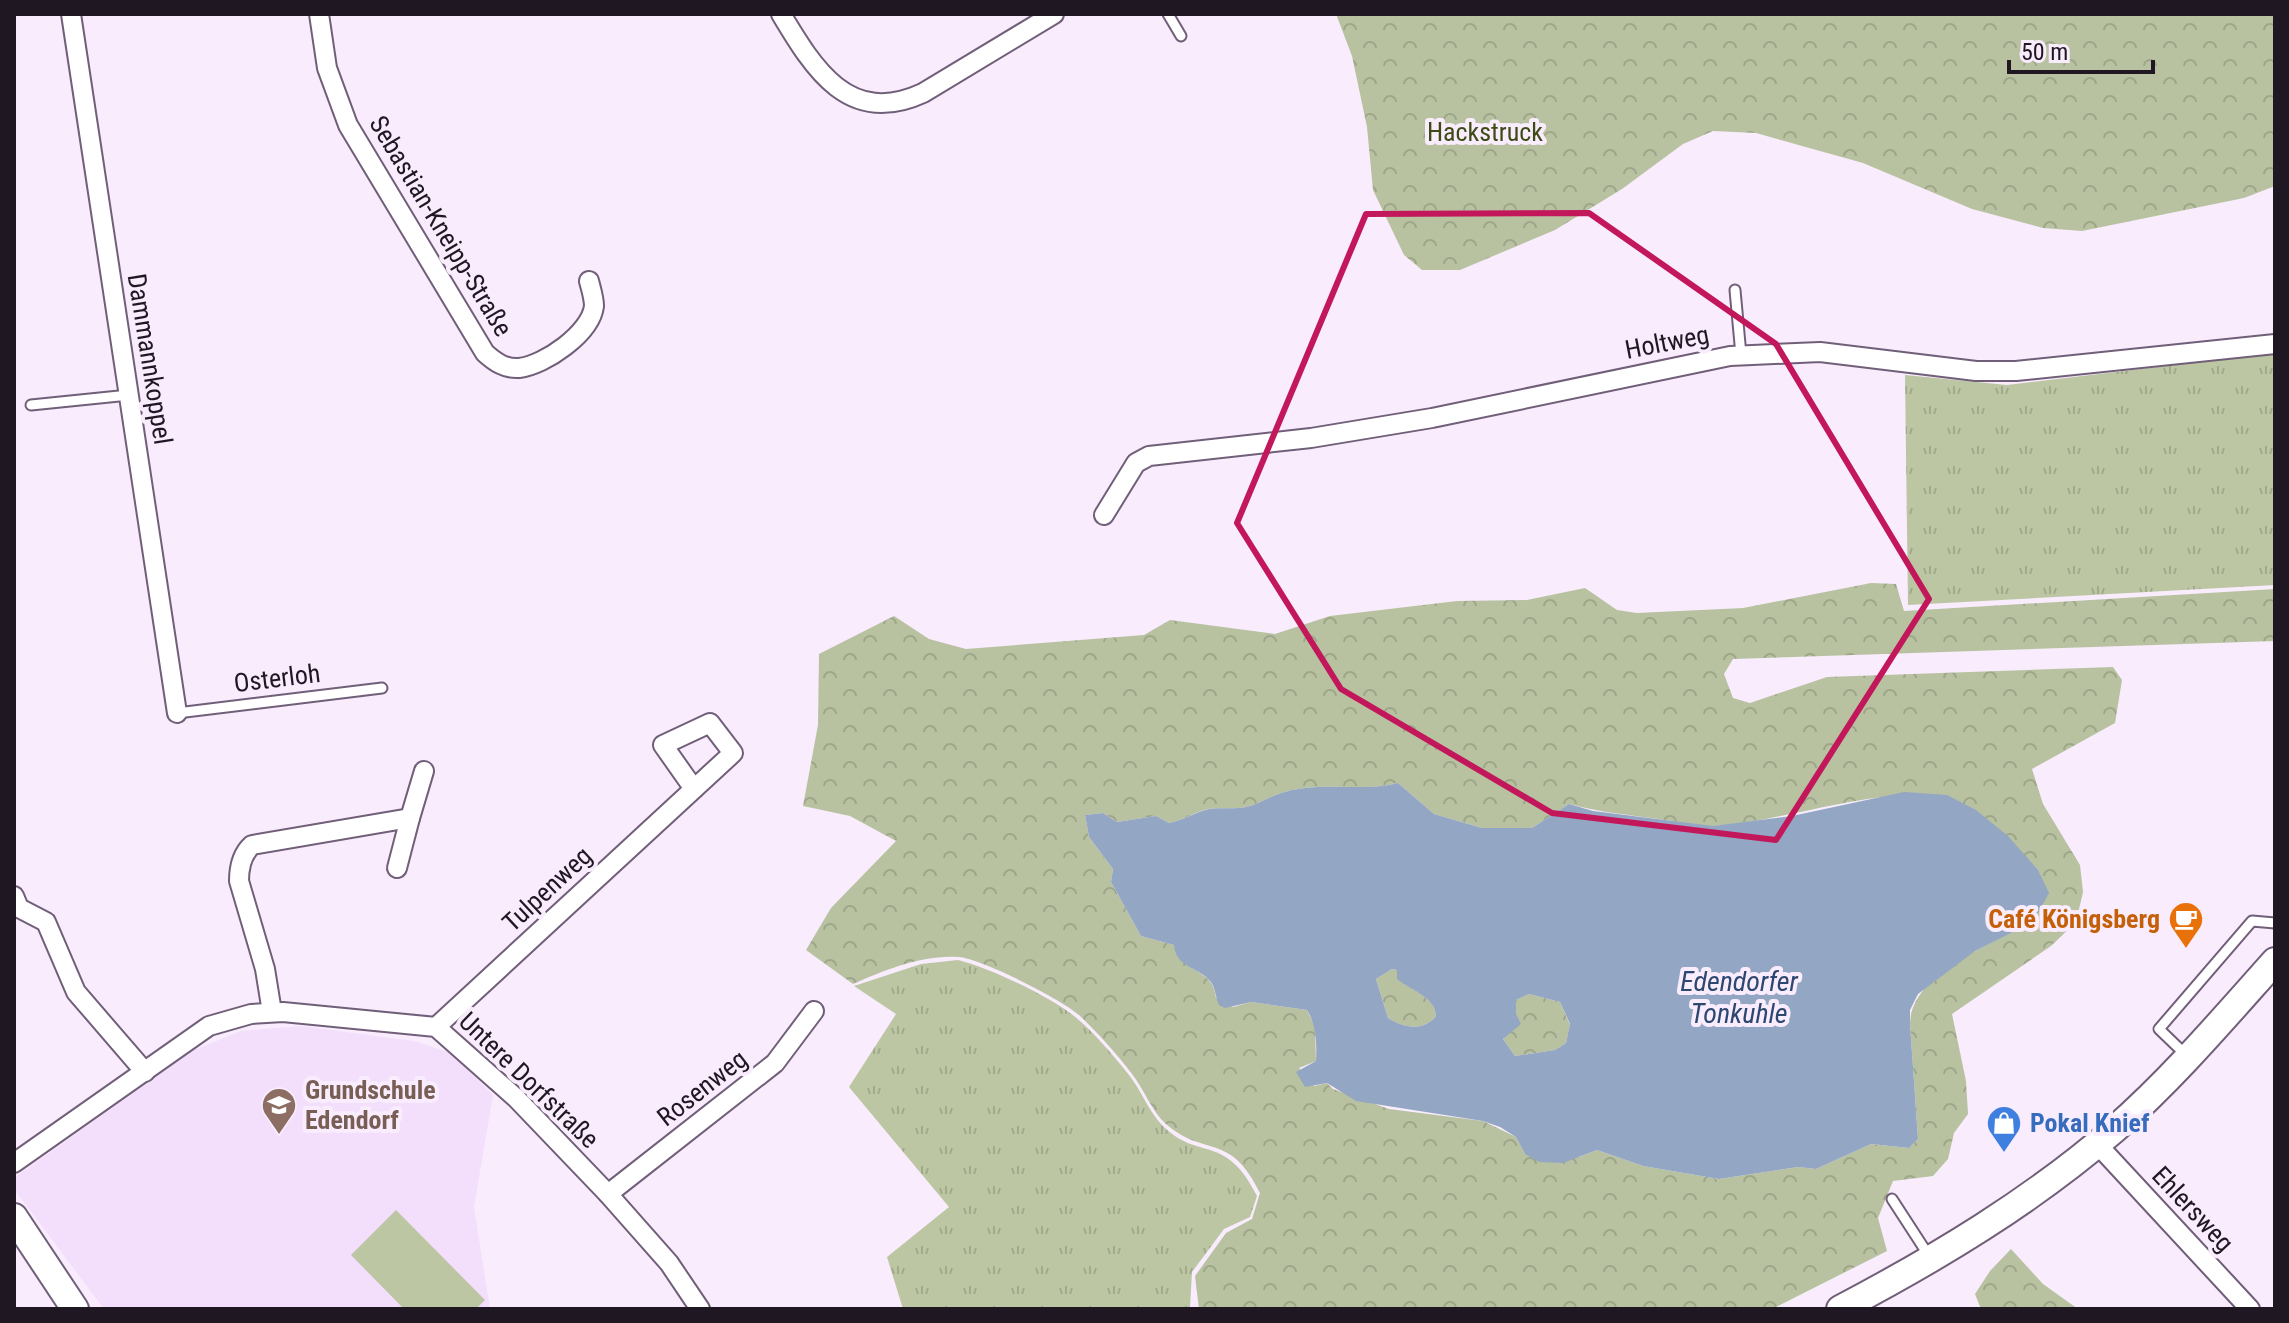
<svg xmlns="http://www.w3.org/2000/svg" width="2289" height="1323" font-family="'Roboto Condensed',sans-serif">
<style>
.built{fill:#f3dffc}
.grass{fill:url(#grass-tufts)}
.forest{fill:url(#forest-crowns);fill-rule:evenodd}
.pitch{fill:#bcc6a3}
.water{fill:#93a6c3;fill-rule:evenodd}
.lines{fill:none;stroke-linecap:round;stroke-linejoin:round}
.lane-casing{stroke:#715f79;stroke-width:13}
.street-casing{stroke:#715f79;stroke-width:22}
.secondary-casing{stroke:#715f79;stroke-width:30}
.lane{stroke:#fff;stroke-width:9}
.street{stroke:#fff;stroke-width:18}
.secondary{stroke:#fff;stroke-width:26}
.marked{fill:none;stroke:#c2185b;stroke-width:6;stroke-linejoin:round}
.labels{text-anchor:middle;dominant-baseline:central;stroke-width:8;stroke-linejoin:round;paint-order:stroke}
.park-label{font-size:26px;fill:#3e4a13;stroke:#f8ecfd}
.street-label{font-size:26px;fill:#1f1822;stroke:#f8ecfd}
.food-label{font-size:26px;font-weight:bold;fill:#c56008;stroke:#f8ecfd;text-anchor:end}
.education-label{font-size:26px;font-weight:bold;fill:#785e54;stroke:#f8ecfd;text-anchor:start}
.shop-label{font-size:26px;font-weight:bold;fill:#366cbe;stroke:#f8ecfd;text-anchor:start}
.water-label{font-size:28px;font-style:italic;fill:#2d4770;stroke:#f8ecfd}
</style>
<defs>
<pattern id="grass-tufts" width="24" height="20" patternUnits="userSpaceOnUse" patternTransform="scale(2)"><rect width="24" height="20" fill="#bcc6a3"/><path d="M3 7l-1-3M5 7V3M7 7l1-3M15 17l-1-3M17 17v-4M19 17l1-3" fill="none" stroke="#a1a98c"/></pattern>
<pattern id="forest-crowns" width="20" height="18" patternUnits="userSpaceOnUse" patternTransform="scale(2)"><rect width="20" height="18" fill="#b8c2a0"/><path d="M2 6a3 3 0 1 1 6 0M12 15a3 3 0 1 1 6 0" fill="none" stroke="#9ea68a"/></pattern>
</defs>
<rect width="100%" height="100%" fill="#f8ecfd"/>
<polygon class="built" points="301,1026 414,1041 451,1053 493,1095 474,1207 490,1309 104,1309 14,1189 14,1178 192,1051 241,1031"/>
<g class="grass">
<polygon points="2275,353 2275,585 1908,605 1905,375 2007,385"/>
<path d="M958,960C990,968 1049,996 1074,1016C1093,1031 1113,1055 1129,1075C1141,1090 1149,1112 1163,1126C1199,1162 1225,1132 1257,1196L1250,1217L1224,1229L1192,1272L1190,1307L903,1309L887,1257L949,1207L849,1087L896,1014L854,986L921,964Z"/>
</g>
<g class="forest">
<polygon points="1336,14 2275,14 2275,186 2244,198 2082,231 2043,228 1972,209 1863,163 1756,133 1713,131 1683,144 1622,189 1555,230 1460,270 1422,270 1404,255 1373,190 1367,127 1352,56"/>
<path d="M1871,583L1896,584L1904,611L2275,589V641L1733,659L1724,674L1733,698L1750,703L1827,677L2113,667L2122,680L2115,723L2032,769L2043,804L2080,865L2083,892L2076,922L2051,946L1952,1014L1966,1081L1968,1114L1954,1133L1948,1159L1933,1176L1893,1181L1878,1218L1887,1251L1772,1309H1199L1195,1276L1226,1233L1252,1219L1260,1193C1230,1131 1205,1158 1166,1124C1152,1112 1144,1089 1132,1074C1117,1054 1097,1032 1079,1015C1061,999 982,959 959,957C924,954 884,970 853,984L806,950L831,908L896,841L850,816L803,806L818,725L819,654L894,616L929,639L966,649L1144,635L1170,620L1275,634L1330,616L1457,601L1527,600L1585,588L1617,610L1637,613L1743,608ZM1398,783L1434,814L1482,828H1532L1569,804C1601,813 1633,815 1665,820C1682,822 1697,827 1714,826C1778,824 1911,775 1960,803L2033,922C1993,943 1911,973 1910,1024L1918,1139L1909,1148L1871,1144L1816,1169L1798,1167L1719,1179L1643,1166L1597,1150L1579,1157L1525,1154L1516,1137L1483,1121L1389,1109L1333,1089L1327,1083L1314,1086L1299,1068L1316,1061L1315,1027L1307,1010L1251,1002L1233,1007L1216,998C1213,967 1184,976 1174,945L1141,936L1111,882L1113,869L1089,837L1085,815L1103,813L1117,822L1156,816L1169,823C1184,820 1199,810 1209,809C1226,807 1242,811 1258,803C1274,795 1287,790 1305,788C1336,784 1368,791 1398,783Z"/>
<path d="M1392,969L1397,970L1398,979C1412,991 1435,997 1436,1016C1423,1032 1404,1028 1388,1018L1376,979Z"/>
<polygon points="1529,994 1560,1002 1570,1025 1566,1043 1555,1050 1515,1056 1503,1039 1514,1027 1516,1000"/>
<polygon points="2011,1249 2043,1284 2078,1309 1981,1309 1975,1294 1990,1271"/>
</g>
<polygon class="pitch" points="396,1210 485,1300 476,1309 404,1309 351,1255"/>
<path class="water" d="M1398,783L1434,814L1482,828H1532L1569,804L1593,811L1713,826L1792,816L1904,792L1947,795L1976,810L2008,836L2038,870L2049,893L2033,922L1975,951L1918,994L1910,1010V1024L1918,1139L1909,1148L1871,1144L1816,1169L1798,1167L1719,1179L1643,1166L1597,1150L1563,1163L1539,1162L1525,1154L1516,1137L1500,1127L1483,1121L1356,1101L1327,1083L1305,1087L1296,1072L1316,1061C1317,1044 1316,1024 1307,1010L1251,1002L1225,1008L1219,1005C1215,997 1216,988 1210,981C1197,966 1176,968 1174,945L1141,936L1111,882L1113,869L1089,837L1085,815L1103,813L1117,822L1156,816L1169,823C1184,820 1200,810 1210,809C1226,807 1242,811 1258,803C1274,795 1287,790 1305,788C1336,784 1368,791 1398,783ZM1392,969L1397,970V979C1412,991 1435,997 1436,1016C1423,1032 1404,1028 1388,1018L1376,979ZM1529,994L1560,1002L1570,1024L1566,1043L1555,1050L1515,1056L1503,1039L1521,1024L1516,1014V1000Z"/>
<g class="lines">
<g class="lane-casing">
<g id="lane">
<polyline points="1168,14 1181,36"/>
<polyline points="1735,290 1741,355"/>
<polyline points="31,405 129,395"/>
<polyline points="177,713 382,688"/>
<polyline points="2187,1056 2159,1029 2252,921 2275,923"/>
<polyline points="1892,1199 1929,1256"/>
</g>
</g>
<g class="street-casing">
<g id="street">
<polyline points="71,14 177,713"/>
<path d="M319,14L327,68L348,125L485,353C495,362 505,369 519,368C545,365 591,333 594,306C594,298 591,289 589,281"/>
<path d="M781,14C814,69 849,127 923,93L1054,14"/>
<polyline points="1104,515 1136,463 1149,456 1311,438 1432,418 1730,356 1820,352 1976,371 2016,371 2275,344"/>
<polyline points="397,868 410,818"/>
<polyline points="14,896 19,908 46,922 76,992 145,1072"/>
<path d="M272,1012L265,969L239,881C239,867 242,854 252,845L410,818L424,771"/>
<path d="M436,1027C535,936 634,844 733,753L710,723L663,745L694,789"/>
<polyline points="2097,1144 2250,1309"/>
<polyline points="14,1163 209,1026 251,1014 283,1012 436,1027 516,1098 608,1194 669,1263 700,1309"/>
<polyline points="608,1194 775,1063 814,1011"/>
</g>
</g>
<g class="secondary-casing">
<g id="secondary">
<polyline points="14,1217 75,1309"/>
<path d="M1840,1309C1937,1258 2032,1201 2115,1129C2173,1078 2224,1018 2275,961"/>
</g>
</g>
<use href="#lane" class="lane"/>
<use href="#street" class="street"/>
<use href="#secondary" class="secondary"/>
</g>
<path class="marked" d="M1589,213L1776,344L1929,599L1776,840L1552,813L1341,689L1237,523L1366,214Z"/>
<defs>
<g id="cafe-pin" transform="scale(1.8)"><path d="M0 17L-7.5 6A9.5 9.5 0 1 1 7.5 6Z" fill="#e8710a" stroke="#f8ecfd"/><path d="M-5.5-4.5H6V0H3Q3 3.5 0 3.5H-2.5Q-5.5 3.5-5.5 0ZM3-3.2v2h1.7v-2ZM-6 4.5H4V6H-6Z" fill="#fff"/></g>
<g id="school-pin" transform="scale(1.8)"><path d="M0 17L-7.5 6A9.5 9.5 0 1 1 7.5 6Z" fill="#8d6e63" stroke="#f8ecfd"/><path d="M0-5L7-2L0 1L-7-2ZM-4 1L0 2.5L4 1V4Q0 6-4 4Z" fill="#fff"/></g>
<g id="shop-pin" transform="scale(1.8)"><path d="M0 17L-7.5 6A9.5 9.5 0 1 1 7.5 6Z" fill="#3f7fe0" stroke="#f8ecfd"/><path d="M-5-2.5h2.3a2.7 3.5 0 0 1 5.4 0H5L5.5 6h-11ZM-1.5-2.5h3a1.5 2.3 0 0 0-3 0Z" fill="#fff"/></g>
</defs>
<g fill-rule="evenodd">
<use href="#cafe-pin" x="2186" y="919"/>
<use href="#school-pin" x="279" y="1105"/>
<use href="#shop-pin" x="2004" y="1123"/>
</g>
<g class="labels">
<g class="park-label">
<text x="1485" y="132">Hackstruck</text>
</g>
<g class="street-label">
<text transform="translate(441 226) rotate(59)">Sebastian-Kneipp-Straße</text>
<text transform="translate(1667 342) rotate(-11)">Holtweg</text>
<text transform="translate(150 359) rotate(81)">Dammannkoppel</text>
<text transform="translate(277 678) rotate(-7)">Osterloh</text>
<text transform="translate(547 889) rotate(-43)">Tulpenweg</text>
<text transform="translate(529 1080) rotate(44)">Untere Dorfstraße</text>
<text transform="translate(702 1088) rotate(-38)">Rosenweg</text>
<text transform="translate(2193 1209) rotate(47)">Ehlersweg</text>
</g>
<g class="food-label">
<text x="2160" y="919">Café Königsberg</text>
</g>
<g class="education-label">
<text x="305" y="1090">Grundschule<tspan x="305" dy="30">Edendorf</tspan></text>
</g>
<g class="shop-label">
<text x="2030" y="1123">Pokal Knief</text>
</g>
<g class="water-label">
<text x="1739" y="981">Edendorfer<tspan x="1739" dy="32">Tonkuhle</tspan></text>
</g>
</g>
<rect width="2289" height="1323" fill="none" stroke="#1f1822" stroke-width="32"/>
<path d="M2009 60v12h144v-12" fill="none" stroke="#1f1822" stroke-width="4"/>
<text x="2021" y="60" font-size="24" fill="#1f1822" stroke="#f8ecfd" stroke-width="6" paint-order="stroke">50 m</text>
</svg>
